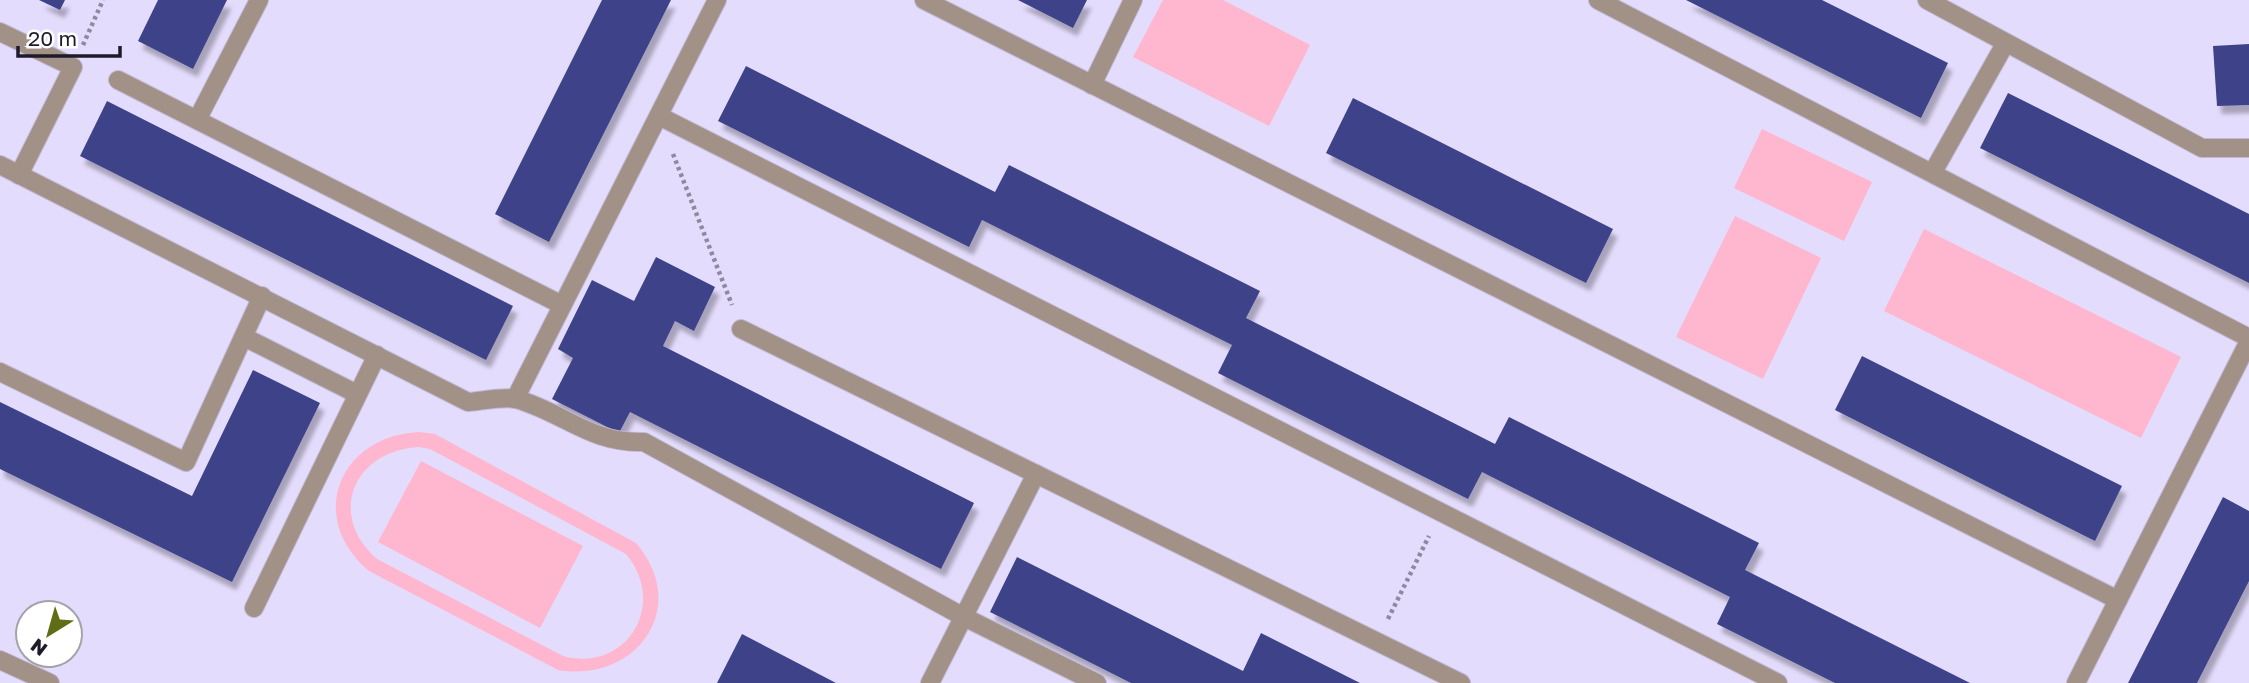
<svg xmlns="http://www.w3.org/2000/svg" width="2249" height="683" font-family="'Golos Text',sans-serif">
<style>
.green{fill:#ffb6cf;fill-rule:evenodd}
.building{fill:#3e4389;filter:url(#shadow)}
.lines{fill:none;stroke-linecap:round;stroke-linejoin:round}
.service-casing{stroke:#c0b9d6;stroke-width:20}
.path{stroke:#8f88a0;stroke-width:4.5;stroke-dasharray:3.5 3.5;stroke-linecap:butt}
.service{stroke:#a19186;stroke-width:18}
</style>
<defs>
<filter id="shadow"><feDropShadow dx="4.5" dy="8" stdDeviation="2" flood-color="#0004"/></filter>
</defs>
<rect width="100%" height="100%" fill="#e4dcfc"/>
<g class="green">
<polygon points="1163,0 1223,0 1310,45 1269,126 1133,57"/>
<polygon points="1762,129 1872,182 1844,241 1734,188"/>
<polygon points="1735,216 1821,258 1763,379 1676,337"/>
<polygon points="1924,229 2181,357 2141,438 1884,311"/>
<path d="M420,432L435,434L636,543C691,607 637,683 558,670L369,571C305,517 340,435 420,432ZM419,447L430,449L626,554C668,604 627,673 563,656L377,559C326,515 354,450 419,447Z"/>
<polygon points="421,461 583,546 540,628 378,542"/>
</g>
<g class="building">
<polygon points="39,0 65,0 60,10"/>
<polygon points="158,0 227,0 193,69 138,41"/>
<polygon points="602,0 671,0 549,242 495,214"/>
<polygon points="1018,0 1087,0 1073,28"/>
<polygon points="1686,0 1822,0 1948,63 1921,118"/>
<polygon points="2249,44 2249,105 2217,106 2213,46"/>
<polygon points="746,66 995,192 1009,165 1260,291 1246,318 1495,444 1509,417 1759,543 1745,570 1970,683 1835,683 1717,624 1730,597 1482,472 1468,499 1218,373 1232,345 982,220 969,247 718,121"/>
<polygon points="2008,93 2249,214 2249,283 1980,148"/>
<polygon points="1353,98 1613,229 1586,283 1326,153"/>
<polygon points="107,101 513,306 486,360 80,156"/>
<polygon points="656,257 715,287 694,331 675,321 663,346 974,503 941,569 630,412 619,433 552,399 573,358 558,349 592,280 634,301"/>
<polygon points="1862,356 2122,486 2095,541 1835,410"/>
<polygon points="253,370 320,403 232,582 0,469 0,402 192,496"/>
<polygon points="2223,497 2249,511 2249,581 2197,683 2128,683"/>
<polygon points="1017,557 1243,671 1261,633 1360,683 1131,683 990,612"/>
<polygon points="742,634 836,683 717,683"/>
</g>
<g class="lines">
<g class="service-casing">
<g id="service">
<polyline points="924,0 2118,600"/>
<polyline points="1598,0 2249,338"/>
<polyline points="1927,0 2202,148 2249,148"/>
<polyline points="0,32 73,67 19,175"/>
<polyline points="118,80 562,305"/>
<polyline points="1092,85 1133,0"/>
<polyline points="659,116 1778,683"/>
<polyline points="197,120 259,0"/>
<path d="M0,165L468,402C482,401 503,396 516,399C563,412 591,444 644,442L962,616L1097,683"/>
<polyline points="1933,172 2005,44"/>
<polyline points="741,329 1461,683"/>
<polyline points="244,337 357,394"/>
<polyline points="0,372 186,462 262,296"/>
<polyline points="515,399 717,0"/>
<polyline points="254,608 377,355"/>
<polyline points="0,660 50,683"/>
<polyline points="930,683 1036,474"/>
<polyline points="2076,683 2249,341"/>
</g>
</g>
<g class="path">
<polyline points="83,45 103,0"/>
<polyline points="673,154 732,305"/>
<polyline points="1388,619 1429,536"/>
</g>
<use href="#service" class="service"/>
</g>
<g transform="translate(49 634) rotate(217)"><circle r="33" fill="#ffffff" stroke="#a5a3a9" stroke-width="2"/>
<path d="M0-5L12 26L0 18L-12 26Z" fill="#616d15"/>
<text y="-10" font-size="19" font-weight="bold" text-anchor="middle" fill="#1e1a28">N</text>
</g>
<path d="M18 46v10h102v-10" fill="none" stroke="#1e1a28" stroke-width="3.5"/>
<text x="28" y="46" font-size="21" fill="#1e1a28" stroke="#ffffff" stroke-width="5" paint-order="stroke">20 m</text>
</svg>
